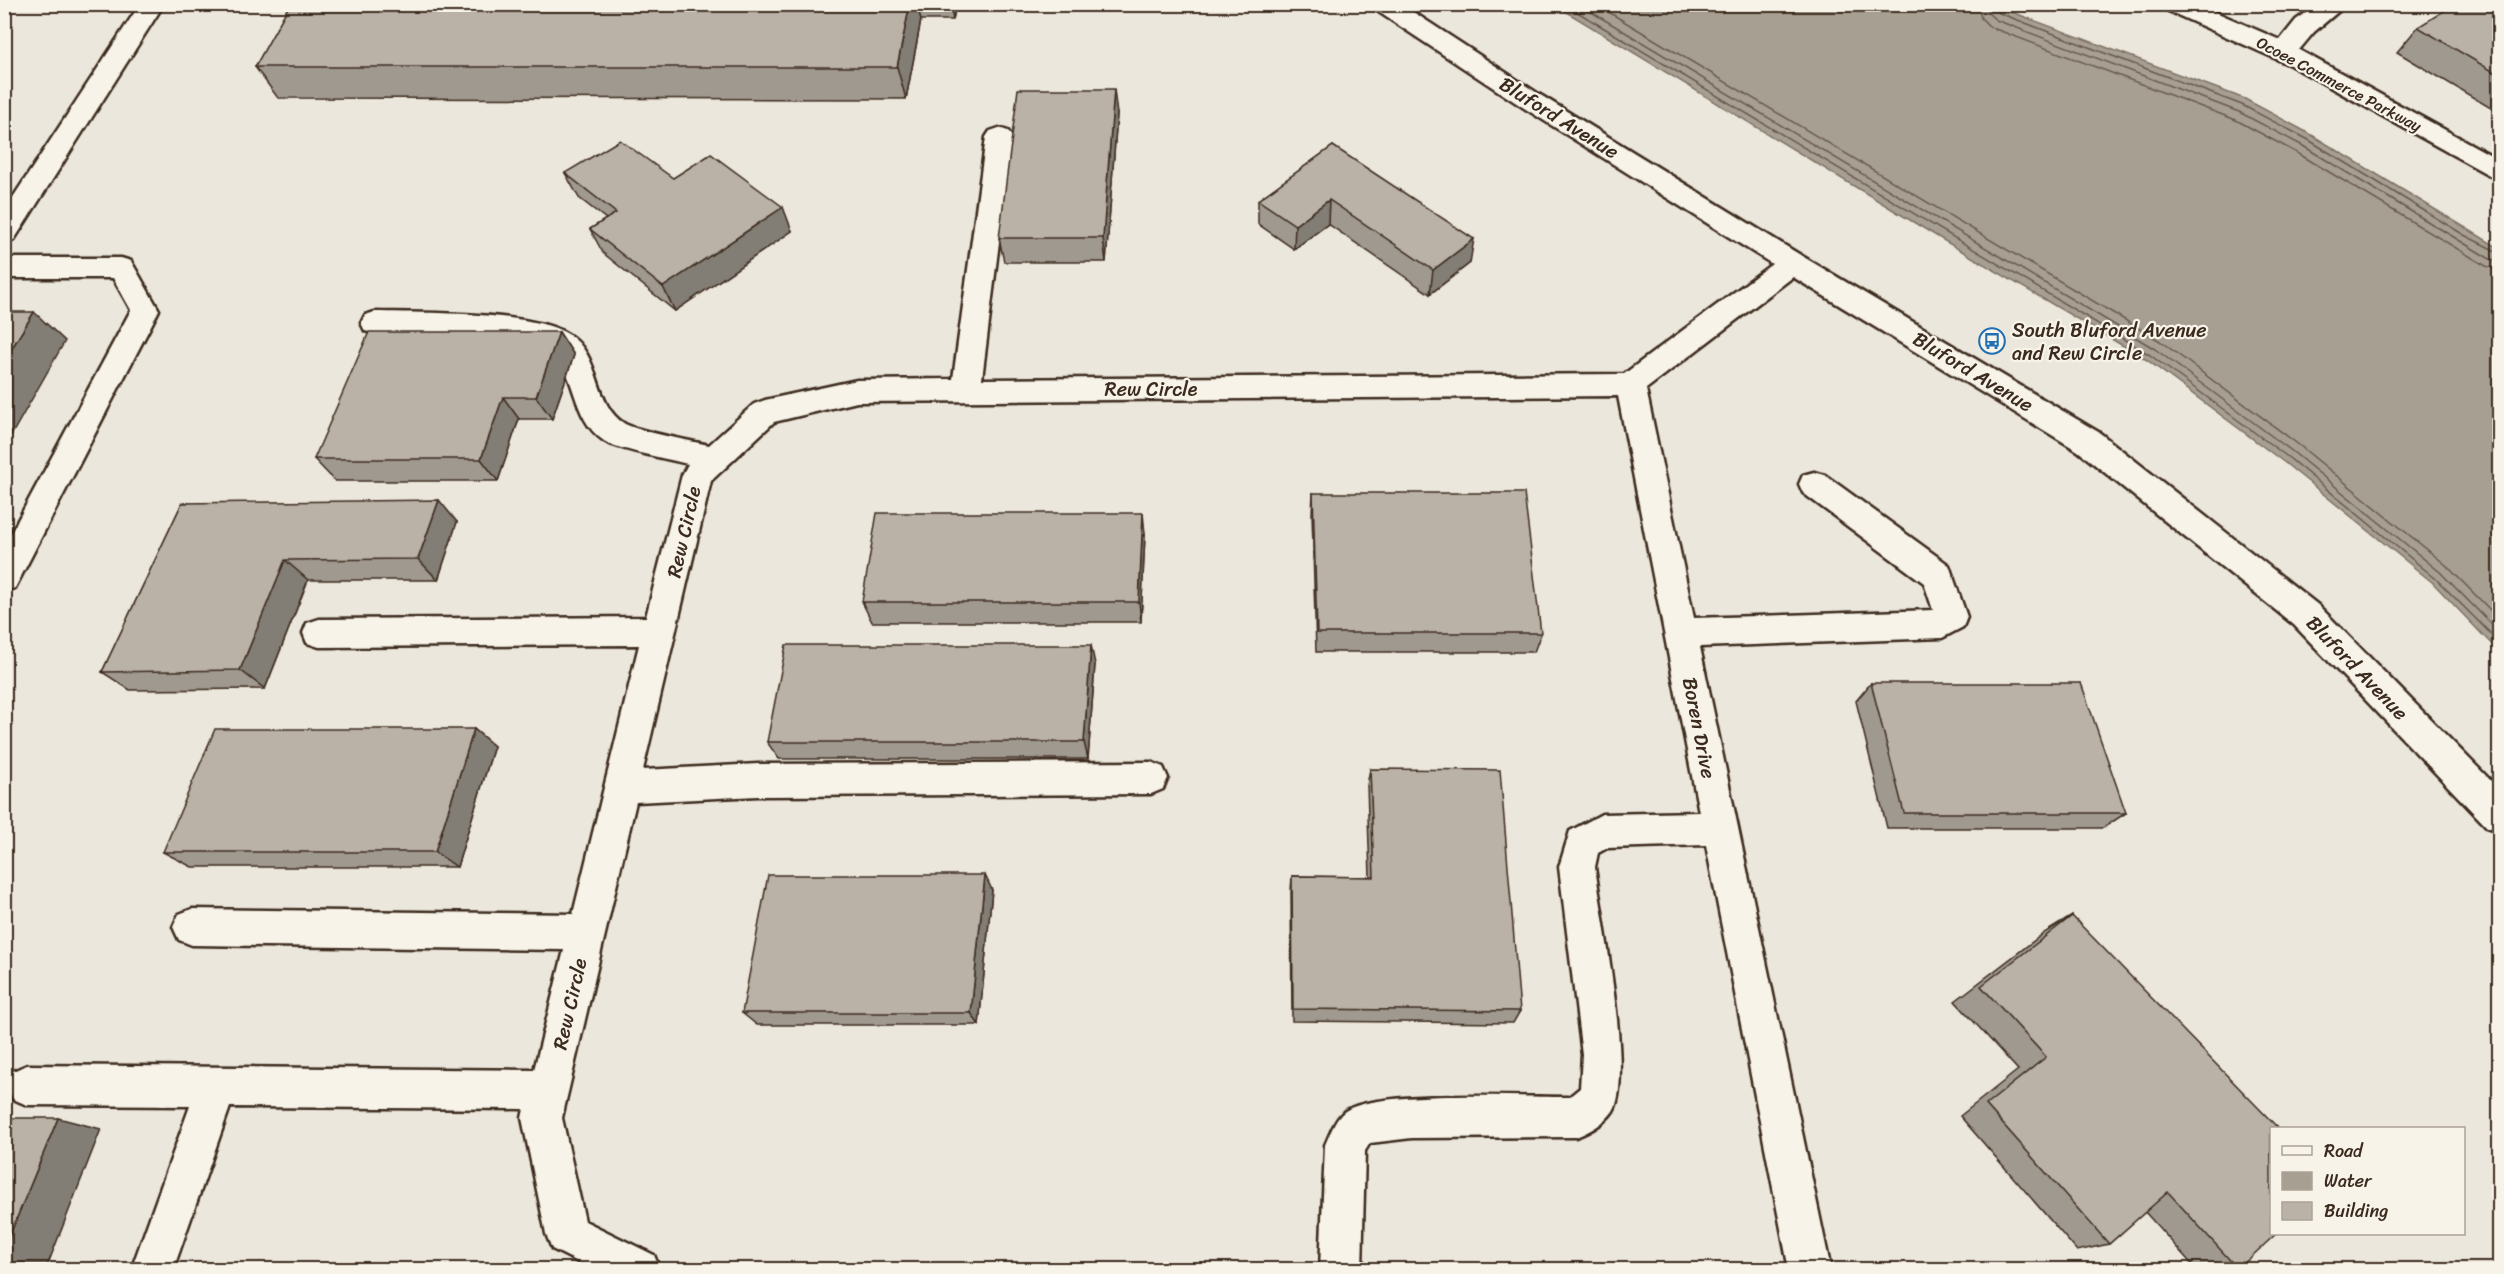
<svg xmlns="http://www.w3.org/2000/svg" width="2504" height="1274" font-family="Sriracha,sans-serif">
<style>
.water{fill:#a89f93;stroke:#7c7064;stroke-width:1.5}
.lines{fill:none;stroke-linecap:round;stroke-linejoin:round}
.shore{stroke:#67594d;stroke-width:1.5}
.minor-casing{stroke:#3b2a1e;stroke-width:5}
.minor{fill:#f7f3e8;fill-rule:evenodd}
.wall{fill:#a09990;stroke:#3b2a1e;stroke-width:1.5}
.shaded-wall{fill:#827d75;stroke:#3b2a1e;stroke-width:1.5}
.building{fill:#bab2a7;stroke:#3b2a1e;stroke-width:1.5}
.labels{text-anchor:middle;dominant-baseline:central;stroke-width:4.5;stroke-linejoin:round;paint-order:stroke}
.far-street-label{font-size:16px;fill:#3b2a1e;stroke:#f7f3e8}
.street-label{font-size:20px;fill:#3b2a1e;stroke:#f7f3e8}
.poi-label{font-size:20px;fill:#3b2a1e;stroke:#f7f3e8;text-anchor:start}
</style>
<rect width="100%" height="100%" fill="#ece7dc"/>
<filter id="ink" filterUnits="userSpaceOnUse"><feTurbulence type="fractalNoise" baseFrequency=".0167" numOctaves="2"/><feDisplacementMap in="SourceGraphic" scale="12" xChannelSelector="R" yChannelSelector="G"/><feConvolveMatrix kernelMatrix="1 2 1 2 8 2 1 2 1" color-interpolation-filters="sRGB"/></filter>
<g filter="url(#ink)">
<polygon class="water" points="1555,5 1993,5 2245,99 2310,134 2499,248 2499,652 2432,582 2285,463 2147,360 1943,240"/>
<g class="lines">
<g class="shore">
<polyline points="1564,4 2150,355 2289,458 2435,578 2500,643"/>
<polyline points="1578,4 2155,349 2293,452 2440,572 2500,633"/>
<polyline points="1595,4 2160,341 2299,445 2446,565 2500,620"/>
<polyline points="1978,4 1981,18 1990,27 2236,120 2299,154 2486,266 2500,270"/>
<polyline points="1987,4 1988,13 1996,20 2239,112 2303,146 2490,259 2500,261"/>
<polyline points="1994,4 1999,13 2242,105 2307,139 2464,235 2500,253"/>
</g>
<g class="minor-casing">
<g id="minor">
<polygon points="140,4 164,4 14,240 4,243 4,211"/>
<path d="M1371,4H1401L1542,96L1802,256L2100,433L2318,605L2500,790V831L2487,827L2294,625L2078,451L1793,277L1646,389L1694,618L1933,610L1924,583L1803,493L1799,484L1803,475L1814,472L1825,475L1949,565L1967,617L1963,627L1942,638L1700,647L1831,1270H1789L1706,845L1607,848L1598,853L1595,867C1601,911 1634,1080 1613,1111C1605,1123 1589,1132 1576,1137L1412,1138L1370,1143L1365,1151L1362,1270H1320L1325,1145C1330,1134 1336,1116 1347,1110C1380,1090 1524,1097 1569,1097L1580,1088L1582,1055L1559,867L1570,831L1602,814L1699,812L1618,396L857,402L774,422L711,481L643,770L758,764L1151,762L1163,767L1168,778L1163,789L1151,794L758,796L636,802L562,1118L585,1221L654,1255L660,1270H594L552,1249L546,1234L522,1118L524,1109L230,1107L173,1270H131L190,1106L27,1105L13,1099L7,1085L13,1071L27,1065L534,1070L564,950L192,945L179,940L173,927L179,914L192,909L573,914L639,645L319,647L307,643L303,633L307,623L319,619L646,617L682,475L688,464C672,460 615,449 604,441C569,417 578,369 548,349C525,334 408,335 375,334L365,331L361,323L365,315L375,312C420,313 533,311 568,334C603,356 592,404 625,424C638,431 691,441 709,445L754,404L765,400L857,380L953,379L986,137L990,131L999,128L1008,131L1012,137L982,379L1624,374L1772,264L1524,108L1374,9Z"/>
<polygon points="2161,4 2197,4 2280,40 2296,20 2318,4 2347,4 2314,32 2299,50 2500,160 2500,181 2290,65 2164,9"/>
<polygon points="4,258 121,258 131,261 159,310 15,588 4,591 4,546 131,310 113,278 4,278"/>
</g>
</g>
<use href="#minor" class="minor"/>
</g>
<g class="wall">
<polygon points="290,4 956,4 953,20 921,20 906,99 278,98 255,67"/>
<polygon points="2499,4 2499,113 2397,52 2418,27"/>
<polygon points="1117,114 1106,262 1004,262 999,238"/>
<polygon points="1333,146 1470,263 1430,294 1328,224 1294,249 1258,224 1258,200"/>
<polygon points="565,173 673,178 792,231 675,311 603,253 590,229 606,219 579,198"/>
<polygon points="559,332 574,355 552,419 519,419 498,481 335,481 314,459"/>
<polygon points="1313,493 1541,633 1534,652 1316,652 1312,514"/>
<polygon points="182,503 457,522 438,580 308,580 265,689 130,690 102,672"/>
<polygon points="1145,534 1141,622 872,622 862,602"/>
<polygon points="1095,664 1088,759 779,759 767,742"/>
<polygon points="1871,683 2126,813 2103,828 1887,828 1856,701"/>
<polygon points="474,729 494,746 457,867 192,867 163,852"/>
<polygon points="1370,769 1520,1011 1513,1023 1292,1021 1291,891 1292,876 1370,877 1367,785"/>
<polygon points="992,890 979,1025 757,1025 742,1013"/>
<polygon points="2072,916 2238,1269 2196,1269 2145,1212 2109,1244 2077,1251 1960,1116 2018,1070 1955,1001 2044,933"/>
</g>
<g class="shaded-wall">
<polygon points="910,4 917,4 921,20 906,99 897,67"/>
<polygon points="950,4 956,4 953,20"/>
<polygon points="1114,89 1117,114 1106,262 1103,238"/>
<polygon points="1329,200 1328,224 1294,249 1295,225"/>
<polygon points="783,207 792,231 675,311 663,287"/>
<polygon points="1474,239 1470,263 1430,294 1433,270"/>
<polygon points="34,312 65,341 4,448 4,361"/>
<polygon points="559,332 574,355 552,419 536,397"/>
<polygon points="503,397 519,419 498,481 481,459"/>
<polygon points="439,500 457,522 438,580 418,559"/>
<polygon points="1143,513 1145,534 1141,622 1139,602"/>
<polygon points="285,560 308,580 265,689 240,670"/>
<polygon points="1091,645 1095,664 1088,759 1084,742"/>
<polygon points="474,729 494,746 457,867 435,852"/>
<polygon points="985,875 992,890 979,1025 971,1013"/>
<polygon points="58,1118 101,1129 46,1269 4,1269 4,1249"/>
</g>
<g class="building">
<polygon points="290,4 910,4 897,67 255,67"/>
<polygon points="2455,4 2499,4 2499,75 2418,27"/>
<polygon points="1018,89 1114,89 1103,238 999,238"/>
<polygon points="620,140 673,178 711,154 783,207 663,287 590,229 616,213 565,173"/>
<polygon points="1333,146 1474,239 1433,270 1329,200 1295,225 1258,200"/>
<polygon points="4,312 34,312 4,361"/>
<polygon points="369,332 559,332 536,397 503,397 481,459 314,459"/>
<polygon points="1313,493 1524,493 1541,633 1317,633"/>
<polygon points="439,500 418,559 285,560 240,670 102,672 182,503"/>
<polygon points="877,513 1143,513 1139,602 862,602"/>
<polygon points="786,645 1091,645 1084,742 767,742"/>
<polygon points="1871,683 2081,683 2126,813 1904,813"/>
<polygon points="215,729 474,729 435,852 163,852"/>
<polygon points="1370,769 1500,770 1520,1011 1293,1009 1292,876 1374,877"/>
<polygon points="768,875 985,875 971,1013 742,1013"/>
<polygon points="2072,916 2278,1128 2271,1128 2271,1233 2277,1233 2238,1269 2168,1192 2109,1244 1986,1105 2046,1057 1981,986"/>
<polygon points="4,1118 58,1118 4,1249"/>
</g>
</g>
<defs>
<g id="bus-ring" transform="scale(1.35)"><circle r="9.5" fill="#f7f3e8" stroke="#1f6fb2" stroke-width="1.5"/><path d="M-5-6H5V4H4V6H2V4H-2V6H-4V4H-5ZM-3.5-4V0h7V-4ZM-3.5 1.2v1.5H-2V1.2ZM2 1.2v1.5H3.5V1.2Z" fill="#1f6fb2"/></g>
</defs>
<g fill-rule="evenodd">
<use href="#bus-ring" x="1992" y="341"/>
</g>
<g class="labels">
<g class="far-street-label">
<text transform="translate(2339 84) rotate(28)">Ocoee Commerce Parkway</text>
</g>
<g class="street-label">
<text transform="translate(1559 118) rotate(32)">Bluford Avenue</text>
<text transform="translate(1973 372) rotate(31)">Bluford Avenue</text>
<text x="1151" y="389">Rew Circle</text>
<text transform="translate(684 532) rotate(-77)">Rew Circle</text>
<text transform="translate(2357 668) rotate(46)">Bluford Avenue</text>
<text transform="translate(1699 728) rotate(79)">Boren Drive</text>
<text transform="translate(570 1004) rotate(-77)">Rew Circle</text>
</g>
<g class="poi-label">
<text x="2012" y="330">South Bluford Avenue<tspan x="2012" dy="23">and Rew Circle</tspan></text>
</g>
</g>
<rect width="2504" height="1274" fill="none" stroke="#f7f3e8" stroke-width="24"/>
<rect x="12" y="12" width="2480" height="1250" fill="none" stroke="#3b2a1e" stroke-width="2" filter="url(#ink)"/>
<rect x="2270" y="1127" width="195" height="108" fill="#f7f3e8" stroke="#aca397" stroke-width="1.5"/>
<rect x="2282" y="1146" width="30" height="9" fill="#f7f3e8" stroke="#aca397" stroke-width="1.5"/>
<text x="2324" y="1157" font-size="18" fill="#3b2a1e">Road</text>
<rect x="2282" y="1172" width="30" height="18" fill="#a89f93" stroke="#aca397" stroke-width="1.5"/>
<text x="2324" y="1187" font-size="18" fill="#3b2a1e">Water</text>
<rect x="2282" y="1202" width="30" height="18" fill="#bab2a7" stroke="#aca397" stroke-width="1.5"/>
<text x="2324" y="1217" font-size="18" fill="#3b2a1e">Building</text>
</svg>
